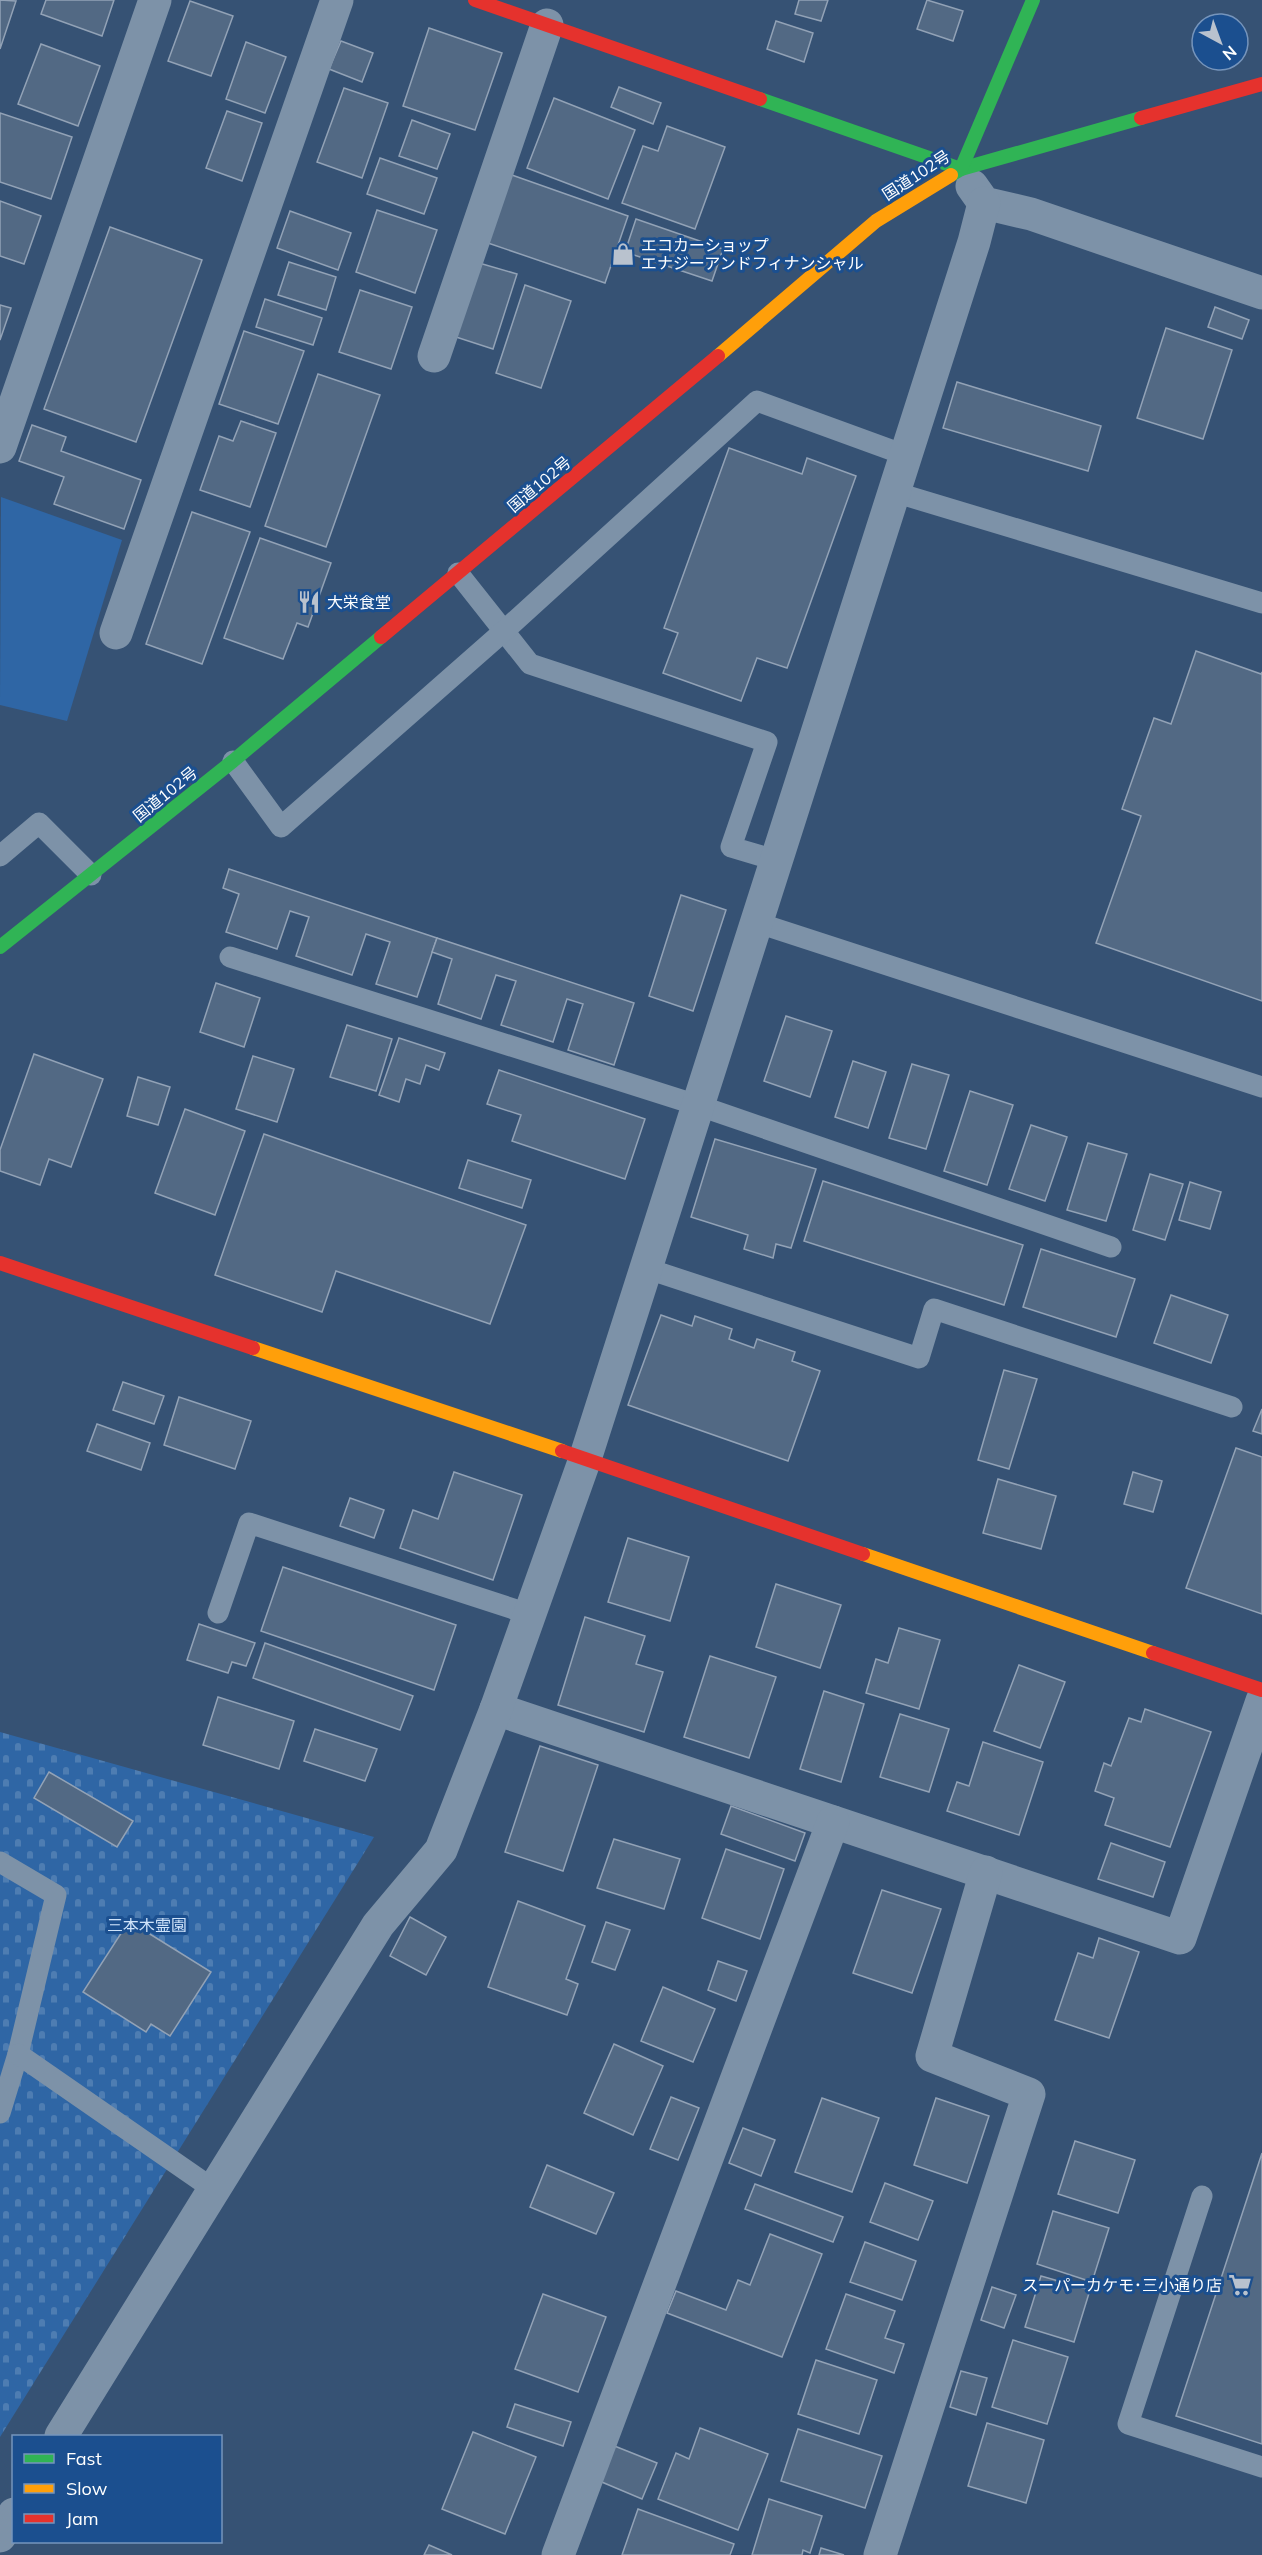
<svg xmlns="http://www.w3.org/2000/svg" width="1262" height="2555" font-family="Mulish,'Noto Sans JP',sans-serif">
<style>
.cemetery{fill:url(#cemetery-stones)}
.green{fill:#2f66a5}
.building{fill:#526984;stroke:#92a2b6;stroke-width:1.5}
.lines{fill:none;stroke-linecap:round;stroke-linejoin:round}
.lane{stroke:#7d92a8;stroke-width:21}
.street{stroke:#7d92a8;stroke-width:33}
.fast{stroke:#30b455;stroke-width:14}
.slow{stroke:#ff9f0a;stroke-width:14}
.jam{stroke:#e5322d;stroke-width:14}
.labels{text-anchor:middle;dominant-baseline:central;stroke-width:6;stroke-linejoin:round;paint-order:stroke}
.street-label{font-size:16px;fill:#fff;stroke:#1b4f8f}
.poi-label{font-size:16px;fill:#fff;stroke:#1b4f8f;text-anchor:start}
.park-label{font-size:16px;fill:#cfe3fa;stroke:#1b4f8f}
</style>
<defs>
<pattern id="cemetery-stones" width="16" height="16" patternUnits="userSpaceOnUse" patternTransform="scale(1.5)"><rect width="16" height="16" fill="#2f66a5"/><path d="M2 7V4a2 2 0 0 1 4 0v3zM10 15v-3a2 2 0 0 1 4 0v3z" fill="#4e7db2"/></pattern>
</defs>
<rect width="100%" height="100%" fill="#365274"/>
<polygon class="cemetery" points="0,1732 374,1837 0,2437"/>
<polygon class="green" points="1,497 122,540 67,721 0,705"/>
<g class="building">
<polygon points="0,0 16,1 0,49"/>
<polygon points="46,0 114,0 102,36 41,14"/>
<polygon points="799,0 828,0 821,21 795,14"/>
<polygon points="927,0 963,11 953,41 917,29"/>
<polygon points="190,1 233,16 211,76 168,61"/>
<polygon points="776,21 813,33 804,62 767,49"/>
<polygon points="429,28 502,53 475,130 403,106"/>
<polygon points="341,41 373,53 362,82 329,69"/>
<polygon points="246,42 286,57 265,113 226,99"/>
<polygon points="41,44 100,66 78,126 18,104"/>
<polygon points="619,87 661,103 653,124 611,107"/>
<polygon points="344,88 388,103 362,178 317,162"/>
<polygon points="554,98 635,130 608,199 527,168"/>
<polygon points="227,111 262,123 242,181 206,168"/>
<polygon points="0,113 72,137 51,199 0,182"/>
<polygon points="412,120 450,134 437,169 399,156"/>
<polygon points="667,126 725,147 695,229 622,203 643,146 658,151"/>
<polygon points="380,158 437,178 424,214 367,194"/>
<polygon points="509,174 628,216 605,283 485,242"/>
<polygon points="0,201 41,216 24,264 0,256"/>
<polygon points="377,210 437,230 415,293 356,272"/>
<polygon points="290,211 351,233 338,270 277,248"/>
<polygon points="636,219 723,249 712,281 625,252"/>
<polygon points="110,227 202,260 136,442 44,409"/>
<polygon points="289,262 336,277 326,310 278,295"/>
<polygon points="479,263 517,274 493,349 456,337"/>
<polygon points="525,285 571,301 541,388 496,373"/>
<polygon points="360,290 412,307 391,369 339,352"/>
<polygon points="265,299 322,318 313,345 256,327"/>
<polygon points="0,305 11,308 0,340"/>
<polygon points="1215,307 1249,320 1242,339 1208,327"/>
<polygon points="1166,328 1232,350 1203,439 1137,418"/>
<polygon points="244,331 304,351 278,424 219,404"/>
<polygon points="318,374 380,395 326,547 265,526"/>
<polygon points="957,382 1101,426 1088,471 943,428"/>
<polygon points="241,421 276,433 250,507 200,490 219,436 233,441"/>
<polygon points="32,425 66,437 61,451 141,480 124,529 54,504 64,477 19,461"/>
<polygon points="729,448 802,474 807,458 856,476 787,668 757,658 741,701 663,673 678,633 664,628"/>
<polygon points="192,512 250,532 202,664 146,644"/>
<polygon points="260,538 331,563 308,627 297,623 283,659 224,638"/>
<polygon points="1196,651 1261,674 1262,672 1262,1001 1096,943 1141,816 1122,809 1154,718 1171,724"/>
<polygon points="229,869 437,938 417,997 376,984 390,942 366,934 352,975 296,956 309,917 290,911 277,949 226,932 239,894 223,888"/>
<polygon points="681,895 726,910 693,1011 649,996"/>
<polygon points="437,938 634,1003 614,1065 568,1050 583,1004 567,999 553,1042 501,1025 516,981 496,975 481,1019 438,1004 452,959 432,952"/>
<polygon points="216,983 260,998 244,1047 200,1032"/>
<polygon points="786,1016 832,1031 810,1097 764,1081"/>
<polygon points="347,1025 392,1039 376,1091 330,1077"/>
<polygon points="399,1038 445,1053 439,1070 426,1065 420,1084 406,1079 399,1102 379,1095"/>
<polygon points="34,1054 103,1079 71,1167 49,1159 40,1185 0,1171 0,1150"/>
<polygon points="253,1056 294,1069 277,1122 236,1109"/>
<polygon points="853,1061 886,1072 868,1128 835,1117"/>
<polygon points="912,1064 949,1075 926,1149 889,1138"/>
<polygon points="499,1070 645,1119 625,1179 512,1141 521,1115 487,1104"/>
<polygon points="138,1077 170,1087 158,1125 127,1116"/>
<polygon points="970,1091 1013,1105 987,1185 944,1171"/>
<polygon points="185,1109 245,1131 215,1215 155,1193"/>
<polygon points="1031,1125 1067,1137 1045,1201 1009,1189"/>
<polygon points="264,1134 526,1225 490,1324 336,1271 322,1312 215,1275"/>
<polygon points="715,1139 816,1169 791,1248 776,1244 773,1258 744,1249 748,1235 691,1217"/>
<polygon points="1088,1143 1127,1154 1106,1221 1067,1210"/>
<polygon points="468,1160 531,1180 522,1208 459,1188"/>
<polygon points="1150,1174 1183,1184 1165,1240 1133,1230"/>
<polygon points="823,1181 1023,1245 1004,1305 804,1241"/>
<polygon points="1190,1182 1221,1192 1210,1229 1179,1220"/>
<polygon points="1041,1249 1135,1279 1116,1337 1023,1307"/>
<polygon points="1171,1295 1228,1315 1211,1363 1154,1343"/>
<polygon points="661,1315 692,1326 695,1316 732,1329 729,1339 754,1348 757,1339 795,1352 792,1361 820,1371 788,1461 628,1405"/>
<polygon points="1004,1370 1037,1379 1009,1469 978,1460"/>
<polygon points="123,1382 164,1396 154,1424 113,1410"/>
<polygon points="179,1397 251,1421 235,1469 164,1445"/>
<polygon points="1262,1409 1262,1434 1253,1431"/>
<polygon points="97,1424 150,1443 141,1470 87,1451"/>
<polygon points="1236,1448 1262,1457 1262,1614 1186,1588"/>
<polygon points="454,1472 522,1495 493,1580 400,1548 413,1510 438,1519"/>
<polygon points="1133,1472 1162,1481 1153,1512 1124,1504"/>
<polygon points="998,1479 1056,1496 1041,1549 983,1533"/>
<polygon points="350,1498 384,1510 374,1538 340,1526"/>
<polygon points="628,1538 689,1557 670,1621 608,1602"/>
<polygon points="283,1567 456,1625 434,1690 261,1631"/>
<polygon points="776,1584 841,1605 820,1668 756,1647"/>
<polygon points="585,1617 645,1636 636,1664 663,1672 644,1732 558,1705"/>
<polygon points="199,1624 255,1643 246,1666 232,1662 228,1673 187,1660"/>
<polygon points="899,1628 940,1640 919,1709 866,1693 876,1659 888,1663"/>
<polygon points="265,1643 413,1696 400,1730 253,1678"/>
<polygon points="710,1656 776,1677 749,1758 684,1737"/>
<polygon points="1019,1665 1065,1682 1040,1748 994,1731"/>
<polygon points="824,1691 864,1704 841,1782 800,1769"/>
<polygon points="218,1697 294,1721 279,1769 203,1745"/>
<polygon points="1145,1709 1211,1732 1170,1847 1105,1825 1114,1798 1095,1791 1104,1763 1111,1766 1129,1718 1141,1722"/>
<polygon points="900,1714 949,1729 929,1792 880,1777"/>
<polygon points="315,1729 377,1749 365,1781 304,1761"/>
<polygon points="983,1742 1043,1762 1019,1835 947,1811 957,1782 969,1786"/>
<polygon points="540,1746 598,1765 563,1871 505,1852"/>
<polygon points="49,1772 133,1821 117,1847 34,1798"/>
<polygon points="731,1806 805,1833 795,1861 721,1834"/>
<polygon points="614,1839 680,1859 664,1909 597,1888"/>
<polygon points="1111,1843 1165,1862 1153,1897 1098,1879"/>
<polygon points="726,1849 784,1869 760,1939 702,1918"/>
<polygon points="882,1890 941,1909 912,1993 853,1973"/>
<polygon points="518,1901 585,1926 566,1979 578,1984 567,2015 488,1987"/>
<polygon points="410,1917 446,1937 426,1975 390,1956"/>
<polygon points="129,1921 211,1972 170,2036 151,2024 146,2032 83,1992"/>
<polygon points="606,1922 630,1930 615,1970 592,1962"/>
<polygon points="1099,1938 1139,1952 1109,2038 1055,2020 1078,1953 1093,1958"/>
<polygon points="718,1961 747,1971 736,2001 708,1990"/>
<polygon points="663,1987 715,2009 693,2062 641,2041"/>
<polygon points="614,2044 663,2066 633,2135 584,2113"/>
<polygon points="671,2097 699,2108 678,2160 650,2149"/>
<polygon points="822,2098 879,2118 852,2192 795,2172"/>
<polygon points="936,2098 989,2116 967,2183 914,2165"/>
<polygon points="743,2128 775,2140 761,2176 729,2163"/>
<polygon points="1075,2141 1135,2160 1118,2213 1058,2194"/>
<polygon points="1262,2153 1262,2444 1176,2416"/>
<polygon points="547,2165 614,2193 596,2234 530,2207"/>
<polygon points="885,2183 933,2201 918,2240 870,2222"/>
<polygon points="755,2184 843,2217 833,2242 745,2209"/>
<polygon points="1053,2211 1109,2228 1092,2282 1037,2264"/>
<polygon points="770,2234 822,2254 782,2357 667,2313 676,2291 726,2310 738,2280 750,2285"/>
<polygon points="865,2242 916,2261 902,2300 850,2282"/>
<polygon points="1041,2276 1090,2290 1074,2342 1025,2327"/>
<polygon points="992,2287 1016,2295 1004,2328 981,2320"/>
<polygon points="543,2294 606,2317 578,2392 515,2369"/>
<polygon points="846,2294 895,2311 885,2338 904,2344 894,2373 826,2349"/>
<polygon points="1013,2340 1068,2357 1047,2424 992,2407"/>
<polygon points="816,2360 877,2380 859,2434 798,2414"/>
<polygon points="961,2371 987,2378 976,2415 950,2407"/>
<polygon points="515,2404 571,2422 563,2446 507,2427"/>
<polygon points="987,2423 1044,2440 1026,2503 968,2486"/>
<polygon points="700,2428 768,2454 738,2530 658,2499 676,2453 689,2459"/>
<polygon points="798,2429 882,2456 865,2508 781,2481"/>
<polygon points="473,2432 536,2457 505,2534 442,2509"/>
<polygon points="612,2445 657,2463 642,2499 597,2480"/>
<polygon points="769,2499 822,2516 810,2553 803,2550 802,2555 752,2555"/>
<polygon points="638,2509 734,2544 730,2555 622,2555"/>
<polygon points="429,2545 452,2555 424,2555"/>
<polygon points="821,2548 844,2555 819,2555"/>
</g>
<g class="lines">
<g class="lane">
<polyline points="894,492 1262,603"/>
<polyline points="458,573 530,664 767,742 731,847 775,860"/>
<polyline points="233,761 281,827 504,631 757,401 905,455"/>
<polyline points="0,856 39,823 91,875"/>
<polyline points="755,922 1262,1087"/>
<polyline points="230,957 697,1105 1111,1247"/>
<polyline points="645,1268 919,1358 934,1309 1232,1407"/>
<polyline points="218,1613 249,1523 529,1614"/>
<polyline points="0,1862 56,1895 18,2054 0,2113"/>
<polyline points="18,2054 213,2189"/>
<polyline points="1202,2196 1128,2424 1262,2467"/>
</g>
<g class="street">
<polyline points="972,186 984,203 1031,214 1262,293"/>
<polyline points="434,356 547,25"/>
<polyline points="0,447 155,0"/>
<polyline points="116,633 337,0"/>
<polyline points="496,1709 1180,1938 1262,1701"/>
<polyline points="61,2436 378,1925 441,1850 496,1709 585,1459 974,242 984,203"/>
<polyline points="0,2536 14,2514"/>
<polyline points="558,2555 833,1822"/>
<polyline points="880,2555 1029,2094 932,2056 986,1872"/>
</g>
<g class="fast">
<polyline points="760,99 961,169 1141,118"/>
<polyline points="951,175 961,169 1033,0"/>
<polyline points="0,947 233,761 381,637"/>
</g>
<g class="slow">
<polyline points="718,356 876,221 951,175"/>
<polyline points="253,1348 562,1451"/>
<polyline points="863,1554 1153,1653"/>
</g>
<g class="jam">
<polyline points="475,0 760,99"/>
<polyline points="1141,118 1262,84"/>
<polyline points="381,637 718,356"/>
<polyline points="0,1263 253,1348"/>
<polyline points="562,1451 863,1554"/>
<polyline points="1153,1653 1262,1690"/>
</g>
</g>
<defs>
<g id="shop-bare" transform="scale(1.8)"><path d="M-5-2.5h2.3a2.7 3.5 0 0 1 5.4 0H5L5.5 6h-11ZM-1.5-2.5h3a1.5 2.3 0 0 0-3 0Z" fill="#b9c2ce" stroke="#1b4f8f" stroke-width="2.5" paint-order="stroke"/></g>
<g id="restaurant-bare" transform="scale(1.8)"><path d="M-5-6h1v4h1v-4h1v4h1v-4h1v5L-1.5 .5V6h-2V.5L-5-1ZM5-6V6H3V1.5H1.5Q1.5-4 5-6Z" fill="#b9c2ce" stroke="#1b4f8f" stroke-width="2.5" paint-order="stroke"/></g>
<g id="supermarket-bare" transform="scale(1.8)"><path d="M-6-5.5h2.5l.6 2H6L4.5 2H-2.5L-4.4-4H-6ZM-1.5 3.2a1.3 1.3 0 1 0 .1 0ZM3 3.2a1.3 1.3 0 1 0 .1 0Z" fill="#b9c2ce" stroke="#1b4f8f" stroke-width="2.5" paint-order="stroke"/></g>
</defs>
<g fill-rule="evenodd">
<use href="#shop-bare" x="623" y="254"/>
<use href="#restaurant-bare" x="309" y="602"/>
<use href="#supermarket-bare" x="1240" y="2285"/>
</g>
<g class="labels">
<g class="street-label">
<text transform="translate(916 175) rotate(-33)">国道102号</text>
<text transform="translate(539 484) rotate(-40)">国道102号</text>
<text transform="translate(165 794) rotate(-39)">国道102号</text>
</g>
<g class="poi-label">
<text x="641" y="245">エコカーショップ<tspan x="641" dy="18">エナジーアンドフィナンシャル</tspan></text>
<text x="327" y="602">大栄食堂</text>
<text x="1222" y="2285" text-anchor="end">スーパーカケモ･三小通り店</text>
</g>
<g class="park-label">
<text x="147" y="1925">三本木霊園</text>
</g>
</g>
<rect x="12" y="2435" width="210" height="108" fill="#1b4f8f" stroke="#7695bc" stroke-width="1.5"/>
<rect x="24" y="2454" width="30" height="9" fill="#30b455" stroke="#7695bc" stroke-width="1.5"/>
<text x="66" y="2465" font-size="18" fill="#ffffff">Fast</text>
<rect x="24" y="2484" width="30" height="9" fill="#ff9f0a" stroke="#7695bc" stroke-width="1.5"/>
<text x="66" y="2495" font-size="18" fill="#ffffff">Slow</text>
<rect x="24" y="2514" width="30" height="9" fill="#e5322d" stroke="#7695bc" stroke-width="1.5"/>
<text x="66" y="2525" font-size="18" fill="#ffffff">Jam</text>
<g transform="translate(1220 42) rotate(139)"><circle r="28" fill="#1b4f8f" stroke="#7695bc" stroke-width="1.5"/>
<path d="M0-4.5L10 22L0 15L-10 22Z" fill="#b9c2ce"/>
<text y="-9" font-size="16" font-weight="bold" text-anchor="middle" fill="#ffffff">N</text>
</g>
</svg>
